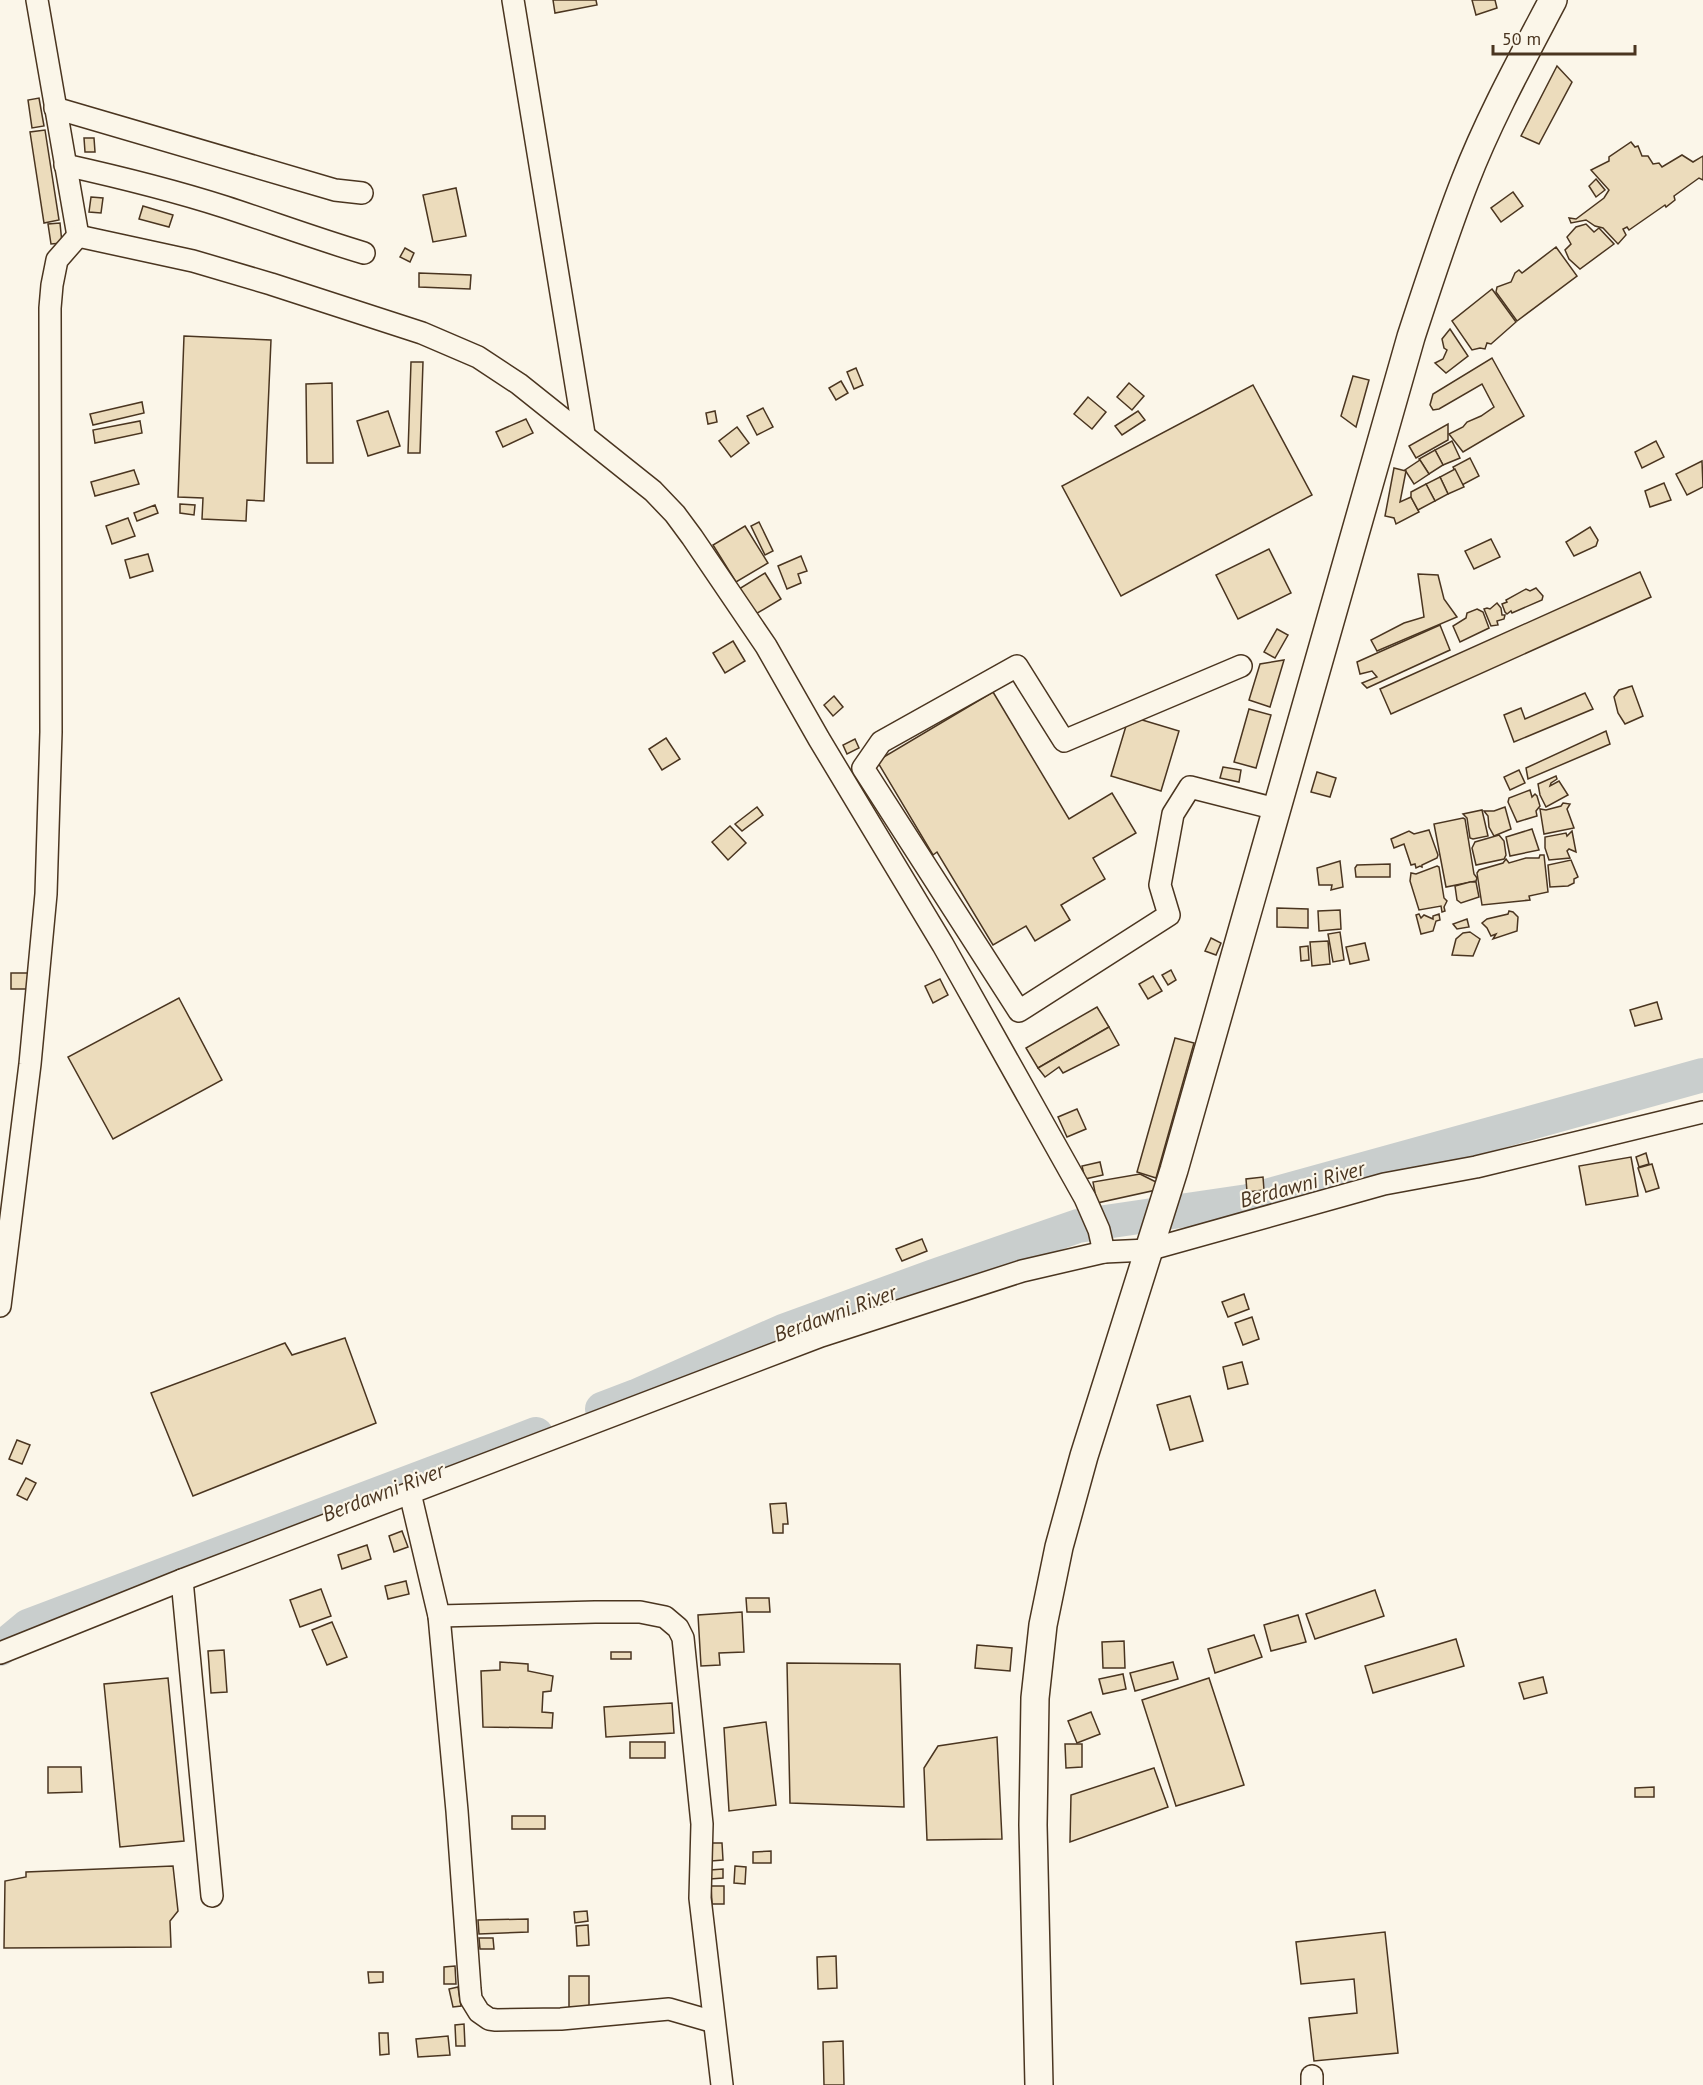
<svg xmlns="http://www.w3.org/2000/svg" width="1703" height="2085" font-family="'PT Sans',sans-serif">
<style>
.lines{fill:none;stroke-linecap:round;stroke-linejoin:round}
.river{stroke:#c9cecd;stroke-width:34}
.building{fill:#ecdcbc;stroke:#4a3520;stroke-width:1.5}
.minor-casing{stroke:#4a3520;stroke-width:24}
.major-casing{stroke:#4a3520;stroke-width:30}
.minor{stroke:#fbf6e9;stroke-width:21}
.major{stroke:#fbf6e9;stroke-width:27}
.labels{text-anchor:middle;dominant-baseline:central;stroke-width:4.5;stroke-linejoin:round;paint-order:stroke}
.water-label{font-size:21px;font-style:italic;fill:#4a3520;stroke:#fbf6e9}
</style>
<rect width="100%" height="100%" fill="#fbf6e9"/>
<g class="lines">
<g class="river">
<polyline points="602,1409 636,1396 783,1331 934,1276 1078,1226 1248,1201 1703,1075"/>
<polyline points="0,1649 28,1626 536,1434"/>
</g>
</g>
<g class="building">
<polygon points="553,0 596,0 597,5 555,13"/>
<polygon points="1472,0 1495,0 1497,8 1476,15"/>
<polygon points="1557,66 1572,82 1539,144 1521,136"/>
<polygon points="39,98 44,126 32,128 28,100"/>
<polygon points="45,130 59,220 44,223 30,132"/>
<polygon points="84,138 94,138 95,152 85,152"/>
<polygon points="1631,142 1635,147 1638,146 1642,156 1648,156 1653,164 1659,163 1662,167 1682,155 1693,162 1703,156 1703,180 1699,178 1674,196 1675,200 1666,207 1665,205 1629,230 1627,227 1623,229 1626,235 1618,244 1603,228 1595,226 1586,220 1571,223 1569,218 1576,219 1604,198 1609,190 1591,170 1609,161 1609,157"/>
<polygon points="1596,179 1605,190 1596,197 1589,186"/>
<polygon points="456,188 466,236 433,242 423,195"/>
<polygon points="1513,192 1523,206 1501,222 1491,208"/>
<polygon points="91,197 103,198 101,213 89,212"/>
<polygon points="143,206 173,215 169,227 139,219"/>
<polygon points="60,223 62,243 51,244 48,224"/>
<polygon points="1586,224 1594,232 1599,228 1614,244 1580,269 1569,259 1565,250 1571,244 1567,237 1576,227"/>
<polygon points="1556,247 1577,276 1517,321 1496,292 1497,287 1511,282 1515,273 1519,270 1522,273"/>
<polygon points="405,248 414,253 410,262 400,257"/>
<polygon points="419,273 471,275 470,289 419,287"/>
<polygon points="1492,289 1516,322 1491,344 1487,343 1485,349 1480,348 1472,350 1452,321"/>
<polygon points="1450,329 1468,356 1446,373 1435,363 1443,359 1447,350 1444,348 1442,339"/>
<polygon points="184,336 271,340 264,501 247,500 246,521 202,519 203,498 178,497"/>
<polygon points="1492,358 1524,416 1463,452 1449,434 1463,427 1467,422 1481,416 1494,407 1482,384 1439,409 1433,410 1430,405 1433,394"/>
<polygon points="411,362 423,362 420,453 408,453"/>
<polygon points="856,368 863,385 854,389 847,372"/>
<polygon points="1353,376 1369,380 1356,427 1341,416"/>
<polygon points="841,381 848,393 836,400 829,388"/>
<polygon points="332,383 333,463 307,463 306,384"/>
<polygon points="1129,383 1144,396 1132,410 1117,397"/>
<polygon points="1253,385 1312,495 1121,596 1062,486"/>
<polygon points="1088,397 1106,412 1092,429 1074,414"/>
<polygon points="142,402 144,413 93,425 90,414"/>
<polygon points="763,408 773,427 757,435 747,416"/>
<polygon points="388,411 400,446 368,456 357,421"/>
<polygon points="715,411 717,422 708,424 706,413"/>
<polygon points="1138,411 1145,420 1122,435 1115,426"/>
<polygon points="526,419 533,433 503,447 496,432"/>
<polygon points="140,421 142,433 95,443 93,430"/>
<polygon points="1448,424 1448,440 1416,458 1409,446"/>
<polygon points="737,427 749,443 731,457 719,441"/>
<polygon points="1452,441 1460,458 1443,465 1435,450"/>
<polygon points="1656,441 1664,457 1642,468 1635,452"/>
<polygon points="1435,450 1443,465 1429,474 1419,459"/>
<polygon points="1470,458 1479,476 1462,485 1453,467"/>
<polygon points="1420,460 1429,474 1414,484 1405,470"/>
<polygon points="1702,461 1703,487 1687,495 1676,474"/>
<polygon points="1394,468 1406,471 1400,502 1411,497 1419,512 1396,524 1394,518 1385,516"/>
<polygon points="1455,469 1464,487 1448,494 1440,477"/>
<polygon points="134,470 139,484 95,496 91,482"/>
<polygon points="1440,477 1448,494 1435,501 1426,484"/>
<polygon points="1664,483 1671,500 1650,507 1645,491"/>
<polygon points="1426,484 1435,501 1418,510 1411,497 1411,492"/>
<polygon points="180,504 195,505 194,515 180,513"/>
<polygon points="155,505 158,513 137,521 134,513"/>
<polygon points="128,518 135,536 112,544 106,526"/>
<polygon points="759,522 773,551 765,555 751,526"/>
<polygon points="745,526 768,563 736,582 713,545"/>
<polygon points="1590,527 1598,540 1596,546 1574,556 1566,542"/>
<polygon points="1491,539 1500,557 1474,569 1465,551"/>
<polygon points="1269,549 1291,593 1238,619 1216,575"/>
<polygon points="148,554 153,571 130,578 125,560"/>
<polygon points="801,556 807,571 798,574 801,583 787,589 778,566"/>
<polygon points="1640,572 1651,597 1391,714 1380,689"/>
<polygon points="765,573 781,599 754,615 739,589"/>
<polygon points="1418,574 1438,575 1444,599 1457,617 1377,651 1371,640 1404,623 1424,617"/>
<polygon points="1536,588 1543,596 1542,600 1512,613 1511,611 1507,614 1505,612 1502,604 1507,602 1506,600 1526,589 1530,591"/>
<polygon points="1497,603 1501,608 1502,615 1505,615 1504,619 1497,621 1498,625 1491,626 1484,609 1487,608 1490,609"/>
<polygon points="1477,609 1483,612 1489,628 1460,642 1453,626 1466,618 1467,613"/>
<polygon points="1440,625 1450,650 1367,688 1362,683 1377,677 1372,671 1360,674 1357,662"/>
<polygon points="1277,629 1288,635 1275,658 1264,652"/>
<polygon points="733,641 745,661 725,673 713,653"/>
<polygon points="1284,660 1270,707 1249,700 1260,664"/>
<polygon points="1632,686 1643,716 1625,724 1618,713 1614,697 1619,690"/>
<polygon points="993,692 1069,819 1112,793 1136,833 1093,858 1105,879 1061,905 1070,920 1035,941 1026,926 993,945 937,852 933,855 877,761"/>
<polygon points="1585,693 1593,709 1514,742 1504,715 1521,708 1525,719"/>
<polygon points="834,696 843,707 833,716 824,705"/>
<polygon points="1249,709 1271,715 1256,768 1234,762"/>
<polygon points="1129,716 1179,731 1161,791 1111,776"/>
<polygon points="1606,731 1610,744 1528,779 1526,768"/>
<polygon points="666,738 680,759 662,770 649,749"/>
<polygon points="855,739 859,748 847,754 843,745"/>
<polygon points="1223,767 1241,770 1239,782 1220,778"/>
<polygon points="1519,770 1525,783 1510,790 1504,777"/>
<polygon points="1317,772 1336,778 1330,797 1311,792"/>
<polygon points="1556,776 1557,779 1551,783 1550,786 1559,781 1568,795 1546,807 1540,795 1538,784"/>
<polygon points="1530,790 1532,797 1535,794 1537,796 1540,806 1536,811 1537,816 1517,822 1508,802 1509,798"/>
<polygon points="1563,803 1570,804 1567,809 1574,828 1544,834 1540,809 1546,810 1561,806"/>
<polygon points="757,807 763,815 742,831 735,824"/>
<polygon points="1505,807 1511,829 1494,836 1489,827 1488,816 1484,811 1494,811"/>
<polygon points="1482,810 1488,836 1473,839 1470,838 1467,818 1463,814"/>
<polygon points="1463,818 1465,819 1474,874 1477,878 1476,881 1446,887 1434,824"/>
<polygon points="730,826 746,843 728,860 712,842"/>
<polygon points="1532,829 1539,850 1510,856 1506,837"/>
<polygon points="1429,830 1438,855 1437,858 1422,865 1422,867 1420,866 1416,868 1415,864 1411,865 1404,844 1394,848 1391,839 1409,831 1414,834"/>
<polygon points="1572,831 1576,852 1569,849 1567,851 1570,858 1549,860 1545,848 1545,837 1566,833 1567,836"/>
<polygon points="1499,835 1504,841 1506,855 1504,859 1476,865 1472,848 1475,842"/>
<polygon points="1540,855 1544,855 1548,892 1529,896 1530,900 1482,905 1477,873 1479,870 1503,863 1506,859 1509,863 1526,858 1539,858"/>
<polygon points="1571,860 1578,877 1574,879 1574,883 1568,886 1550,887 1548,865"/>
<polygon points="1340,861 1343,887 1331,890 1332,885 1319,885 1317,868"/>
<polygon points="1390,864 1390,877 1356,877 1355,868 1357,865"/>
<polygon points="1437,866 1439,867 1444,898 1447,901 1444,907 1445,911 1442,912 1441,906 1419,910 1410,881 1411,873 1416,874"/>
<polygon points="1470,882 1476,882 1479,897 1461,903 1457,900 1455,886"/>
<polygon points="1277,908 1308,909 1308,928 1277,927"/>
<polygon points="1340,910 1341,929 1319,931 1318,911"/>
<polygon points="1509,911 1513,912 1518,917 1517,931 1493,939 1496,934 1491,936 1487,928 1482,923 1487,919 1508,914"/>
<polygon points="1419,914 1421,918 1424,915 1433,919 1433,916 1439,914 1440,920 1436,921 1433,931 1421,934 1416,915"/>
<polygon points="1467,919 1469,927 1457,929 1453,924"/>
<polygon points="1340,932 1344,960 1333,962 1328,934"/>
<polygon points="1470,932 1480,939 1473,956 1452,955 1456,939 1463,933"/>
<polygon points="1211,938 1221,943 1216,955 1205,951"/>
<polygon points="1328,941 1330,964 1312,966 1310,942"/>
<polygon points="1365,943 1369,960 1350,964 1346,947"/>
<polygon points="1308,946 1309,960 1301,961 1300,947"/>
<polygon points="1171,970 1176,980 1168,985 1162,975"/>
<rect x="11" y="973" width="17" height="16"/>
<polygon points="1153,976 1162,991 1148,999 1139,984"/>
<polygon points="940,979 948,995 933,1003 925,986"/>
<polygon points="179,998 222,1080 113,1139 68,1057"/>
<polygon points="1657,1002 1662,1019 1635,1026 1630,1010"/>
<polygon points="1097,1007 1109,1027 1038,1068 1026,1048"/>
<polygon points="1109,1027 1119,1045 1063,1073 1059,1067 1045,1077 1038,1068"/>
<polygon points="1175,1038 1194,1043 1156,1178 1137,1172"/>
<polygon points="1077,1109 1086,1129 1067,1137 1058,1117"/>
<polygon points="1646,1153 1649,1164 1639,1167 1636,1157"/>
<polygon points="1631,1157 1638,1196 1586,1205 1579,1166"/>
<polygon points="1100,1162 1103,1175 1085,1179 1082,1166"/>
<polygon points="1652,1164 1659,1188 1646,1192 1638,1168"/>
<polygon points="1140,1174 1158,1183 1156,1190 1097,1203 1093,1182"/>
<polygon points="1263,1177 1264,1190 1247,1192 1246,1179"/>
<polygon points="922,1239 927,1251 902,1261 896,1249"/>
<polygon points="1244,1294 1249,1309 1228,1317 1222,1302"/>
<polygon points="1252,1317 1259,1339 1243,1345 1235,1323"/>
<polygon points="345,1338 376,1423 193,1496 151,1393 285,1343 292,1355"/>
<polygon points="1242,1362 1248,1384 1228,1389 1223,1367"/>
<polygon points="1190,1396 1203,1441 1170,1450 1157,1405"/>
<polygon points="17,1440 30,1445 22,1464 9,1459"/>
<polygon points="26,1478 36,1483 27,1500 17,1495"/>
<polygon points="786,1503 788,1524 783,1524 783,1533 773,1533 770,1504"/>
<polygon points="402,1531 408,1547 394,1552 389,1536"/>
<polygon points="367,1545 371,1559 342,1569 338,1555"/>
<polygon points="406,1581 409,1594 388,1599 385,1586"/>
<polygon points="321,1589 331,1616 300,1627 290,1600"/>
<polygon points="1375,1590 1384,1616 1315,1639 1306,1614"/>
<polygon points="746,1598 769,1598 770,1612 747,1612"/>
<polygon points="742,1612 744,1652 719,1653 720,1665 701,1666 698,1615"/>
<polygon points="1298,1615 1306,1642 1271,1651 1264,1625"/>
<polygon points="332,1622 347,1657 327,1665 312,1630"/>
<polygon points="1254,1635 1262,1657 1215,1673 1208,1649"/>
<polygon points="1456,1639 1464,1666 1373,1693 1365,1666"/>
<polygon points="1124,1641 1125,1668 1103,1668 1102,1642"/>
<polygon points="977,1645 1012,1648 1010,1671 975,1668"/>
<polygon points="224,1650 227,1692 211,1693 208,1651"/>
<rect x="611" y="1652" width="20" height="7"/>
<polygon points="500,1662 528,1664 528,1671 553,1676 551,1691 543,1692 542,1712 553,1713 552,1728 483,1727 481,1671 500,1670"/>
<polygon points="1173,1662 1178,1679 1135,1691 1130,1673"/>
<polygon points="787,1663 900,1664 904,1807 790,1803"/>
<polygon points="1123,1674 1126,1689 1103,1694 1099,1679"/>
<polygon points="1543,1677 1547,1693 1524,1699 1519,1683"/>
<polygon points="168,1678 184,1841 120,1847 104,1684"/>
<polygon points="1209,1678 1244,1785 1176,1806 1142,1700"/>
<polygon points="672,1703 674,1733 606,1737 604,1707"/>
<polygon points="1091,1712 1100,1734 1077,1743 1068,1721"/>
<polygon points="766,1722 776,1805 729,1811 724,1728"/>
<polygon points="997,1737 1002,1839 927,1840 924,1768 938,1746"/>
<rect x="630" y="1742" width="35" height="16"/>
<polygon points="1065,1744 1082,1744 1082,1767 1066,1768"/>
<polygon points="48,1767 81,1767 82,1792 48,1793"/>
<polygon points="1154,1768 1168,1807 1070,1842 1071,1795"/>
<polygon points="1654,1787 1654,1797 1635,1797 1635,1788"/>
<rect x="512" y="1816" width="33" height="13"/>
<polygon points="710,1843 722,1843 723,1860 711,1861"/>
<polygon points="771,1851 771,1863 753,1863 753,1852"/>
<polygon points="173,1866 178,1911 170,1921 171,1947 4,1948 5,1881 26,1877 26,1872"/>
<polygon points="735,1866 746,1867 745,1884 734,1883"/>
<polygon points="723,1869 723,1878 710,1879 710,1870"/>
<polygon points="711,1886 724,1886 724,1904 712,1904"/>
<polygon points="587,1911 588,1921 575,1923 574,1912"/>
<polygon points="528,1919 528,1932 479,1934 478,1920"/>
<polygon points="588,1925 589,1945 577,1946 576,1926"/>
<polygon points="1385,1932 1398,2053 1314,2061 1309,2018 1357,2013 1354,1979 1301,1984 1296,1942"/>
<polygon points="479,1938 493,1938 494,1949 480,1949"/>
<polygon points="836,1956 837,1988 818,1989 817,1957"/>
<polygon points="455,1966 456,1984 444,1984 444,1967"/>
<polygon points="368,1972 383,1972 383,1982 369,1983"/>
<rect x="569" y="1976" width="20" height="31"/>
<polygon points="458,1987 461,2006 453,2007 449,1989"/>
<polygon points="464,2024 465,2046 456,2046 455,2025"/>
<polygon points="379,2033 388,2033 389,2054 380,2055"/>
<polygon points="448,2036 450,2055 418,2057 416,2039"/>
<polygon points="843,2041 844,2085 824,2085 823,2042"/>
</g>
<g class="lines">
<g class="minor-casing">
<g id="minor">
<polyline points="37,0 78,236"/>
<polyline points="513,0 584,434"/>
<polyline points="55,108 335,190 362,193"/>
<path d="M65,165C119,177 172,190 225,207C271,222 317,239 364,253"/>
<polyline points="78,236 193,261 271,284 422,333 478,357 519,384 653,491 675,514 692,537 766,646 819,739 943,945 1085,1198 1099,1230 1104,1252"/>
<polyline points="1241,666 1064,741 1017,666 881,742 863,768 1019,1011 1169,915 1160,885 1173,814 1190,787 1276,809"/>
<polyline points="0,1306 30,1064 46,894 51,732 50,308 52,285 57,260 78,236"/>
<polyline points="410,1493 439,1616 457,1811 470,1989 471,1999 479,2012 489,2019 496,2020 561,2019 669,2009 714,2022"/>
<polyline points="182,1580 212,1896"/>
<polyline points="439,1616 595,1612 640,1612 665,1617 678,1628 683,1638 702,1824 700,1898 722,2085"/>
<polyline points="0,1653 182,1580 821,1336 1022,1271 1104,1252 1148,1250 1384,1184 1476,1167 1703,1112"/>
<polyline points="1312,2085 1312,2076"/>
</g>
</g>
<g class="major-casing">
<path id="major" d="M1039,2085L1033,1825L1035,1698L1043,1625L1059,1547L1084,1456L1174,1170L1411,337C1428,285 1445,232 1465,181C1489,119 1522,59 1553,0"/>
</g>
<use href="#minor" class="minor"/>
<use href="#major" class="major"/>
</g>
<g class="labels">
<g class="water-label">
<text transform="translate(1302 1184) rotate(-15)">Berdawni River</text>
<text transform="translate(835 1313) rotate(-20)">Berdawni River</text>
<text transform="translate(383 1492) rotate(-21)">Berdawni River</text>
</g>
</g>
<path d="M1493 45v9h142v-9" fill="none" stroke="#4a3520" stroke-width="3"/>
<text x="1502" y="45" font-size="18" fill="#4a3520" stroke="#fbf6e9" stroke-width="4.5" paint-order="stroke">50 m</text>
</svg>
